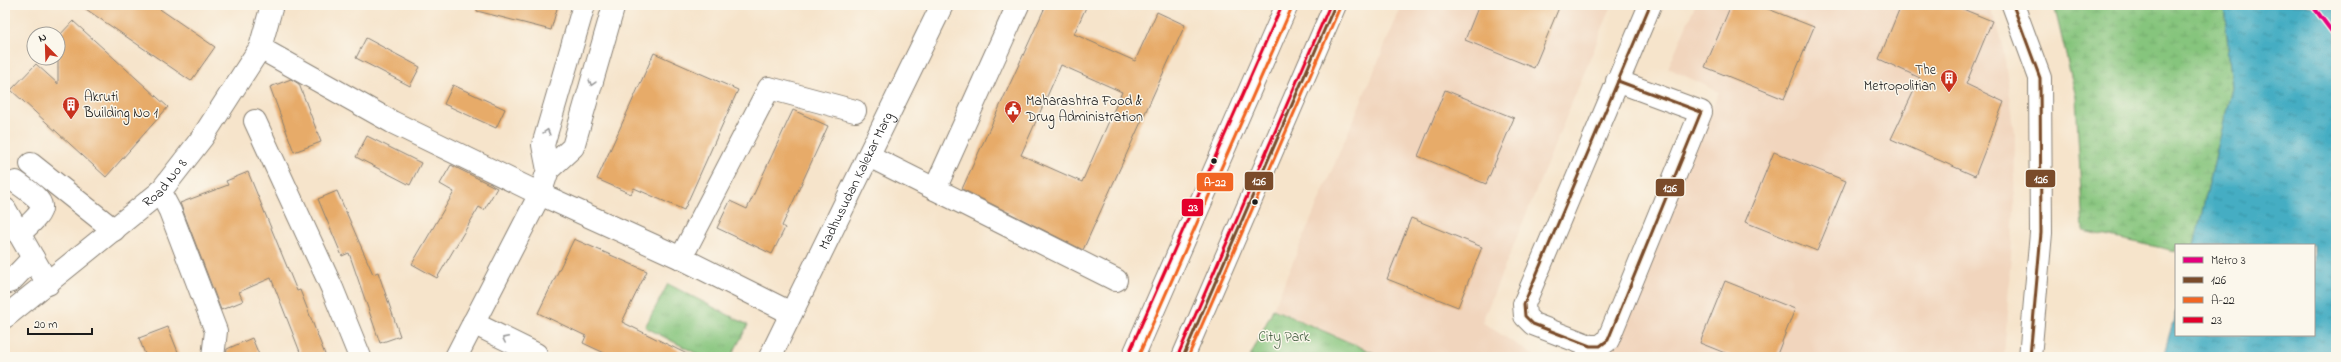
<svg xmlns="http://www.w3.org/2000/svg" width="2341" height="362" font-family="'Indie Flower',sans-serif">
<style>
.built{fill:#f1d5bd}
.wetland{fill:url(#wetland-marsh);stroke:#51704c}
.park{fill:url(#park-tufts);stroke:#51704c}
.water{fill:url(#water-ripples);stroke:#306470}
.building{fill:#e7ab69;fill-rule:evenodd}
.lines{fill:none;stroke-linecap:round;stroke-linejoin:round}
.minor-casing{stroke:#898074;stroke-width:24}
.major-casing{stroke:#898074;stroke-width:24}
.minor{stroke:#fff;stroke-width:22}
.major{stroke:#fff;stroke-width:22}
.bus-1-casing{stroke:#fbf7ec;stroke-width:6}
.bus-2-casing{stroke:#fbf7ec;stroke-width:6}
.bus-3-casing{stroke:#fbf7ec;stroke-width:6}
.bus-1{stroke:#7a4b2a;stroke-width:3}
.bus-2{stroke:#f26522;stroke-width:3}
.bus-3{stroke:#e4002b;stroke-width:3}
.metro-1-casing{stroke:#fbf7ec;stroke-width:7}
.metro-1{stroke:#e5007d;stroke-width:4}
.oneway{stroke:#999}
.bus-dot{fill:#1c1c1c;stroke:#fbf7ec;stroke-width:1.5}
.labels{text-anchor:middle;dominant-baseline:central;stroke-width:3;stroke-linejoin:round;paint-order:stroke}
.poi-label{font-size:14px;fill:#1c1c1c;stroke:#fbf7ec;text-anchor:start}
.street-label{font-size:14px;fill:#1c1c1c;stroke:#fbf7ec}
.park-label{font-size:14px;fill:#466043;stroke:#fbf7ec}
.line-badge{stroke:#fbf7ec;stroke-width:1.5}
.badge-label{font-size:11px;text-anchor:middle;font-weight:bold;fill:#fff}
</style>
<defs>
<pattern id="wetland-marsh" width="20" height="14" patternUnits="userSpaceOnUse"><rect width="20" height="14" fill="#86c57d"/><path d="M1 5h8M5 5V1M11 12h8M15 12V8" fill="none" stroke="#73a96b"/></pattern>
<pattern id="park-tufts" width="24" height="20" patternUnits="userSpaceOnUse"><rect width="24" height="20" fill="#86c57d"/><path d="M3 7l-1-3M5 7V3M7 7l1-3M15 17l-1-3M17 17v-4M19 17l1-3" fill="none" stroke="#73a96b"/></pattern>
<pattern id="water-ripples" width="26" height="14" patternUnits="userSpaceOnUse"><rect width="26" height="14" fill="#44adc3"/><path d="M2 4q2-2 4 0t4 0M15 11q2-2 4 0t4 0" fill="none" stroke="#388c9e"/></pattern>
</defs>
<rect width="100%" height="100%" fill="#fbf7ec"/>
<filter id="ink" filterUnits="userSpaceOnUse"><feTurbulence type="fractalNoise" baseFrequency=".025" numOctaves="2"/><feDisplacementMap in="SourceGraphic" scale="8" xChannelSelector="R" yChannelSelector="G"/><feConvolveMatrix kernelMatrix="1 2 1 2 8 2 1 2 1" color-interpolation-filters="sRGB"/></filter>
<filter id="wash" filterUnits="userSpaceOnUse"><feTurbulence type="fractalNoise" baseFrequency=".012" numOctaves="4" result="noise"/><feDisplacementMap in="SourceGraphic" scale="16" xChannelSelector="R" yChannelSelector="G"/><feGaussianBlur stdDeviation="0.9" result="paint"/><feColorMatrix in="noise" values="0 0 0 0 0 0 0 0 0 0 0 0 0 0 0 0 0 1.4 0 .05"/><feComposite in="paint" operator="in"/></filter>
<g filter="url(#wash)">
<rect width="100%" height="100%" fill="#f6e4cb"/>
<g class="built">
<polygon points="1402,5 1612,5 1482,322 1536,357 1383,357 1273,309"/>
<polygon points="1695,5 1989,5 2002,40 2015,133 2014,211 2004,357 1606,357 1719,92 1668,68"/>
</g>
<polygon class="wetland" points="2054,5 2224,5 2232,88 2194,245 2176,245 2176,251 2083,231 2076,97"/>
<g class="park">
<polygon points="668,284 748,325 731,357 703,357 645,327"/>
<polygon points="1273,309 1383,357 1250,357"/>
</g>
<polygon class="water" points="2224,5 2336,5 2336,357 2163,357 2176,311 2176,335 2314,335 2314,245 2194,245 2232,88"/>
<g id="blocks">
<g class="building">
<polygon points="80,5 154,5 215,47 191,81"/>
<polygon points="477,5 558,5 551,30 477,11"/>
<path d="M1046,5H1087L1074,34L1135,61L1157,12L1185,25L1083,250L962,189ZM1061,65L1122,92L1082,182L1021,155Z"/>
<polygon points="1479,5 1560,5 1534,68 1465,40"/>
<polygon points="1731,5 1758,5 1814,27 1784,99 1705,67"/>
<polygon points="1901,5 1953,5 1992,21 1966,84 2004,102 1975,176 1891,139 1920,78 1879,59"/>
<polygon points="73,21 168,107 106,177 11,90 36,64 58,84 58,37"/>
<polygon points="366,38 420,67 410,86 356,58"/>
<polygon points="654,53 738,90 684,210 634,188 631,194 597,179"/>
<polygon points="291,79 299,84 321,142 294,152 270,87"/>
<polygon points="453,85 505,109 496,128 444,104"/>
<polygon points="1445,90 1514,118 1486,184 1418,156"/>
<polygon points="793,110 828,126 782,226 785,228 772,254 717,228 730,201 747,209"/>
<polygon points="367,136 421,163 410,185 356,157"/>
<polygon points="1774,152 1846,181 1817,251 1745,222"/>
<polygon points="451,165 497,188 484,210 479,207 437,278 412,264 454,192 440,184"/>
<polygon points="248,172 297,291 300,290 326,357 302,357 271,278 239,292 243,301 221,310 180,203 228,185 226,181"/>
<polygon points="337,191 373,274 378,272 400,336 380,343 349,253 342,256 318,199"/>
<polygon points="1411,218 1482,247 1458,307 1387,279"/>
<polygon points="574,239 647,271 622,322 693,357 613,357 583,343 586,336 538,313"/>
<polygon points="1725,281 1795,309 1776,357 1735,357 1700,343"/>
<polygon points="168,327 180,357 146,357 139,338"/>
<polygon points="252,338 260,357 226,357 227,349"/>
</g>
</g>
</g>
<g filter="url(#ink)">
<use href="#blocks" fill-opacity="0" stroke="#898074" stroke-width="1"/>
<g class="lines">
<g class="minor-casing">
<g id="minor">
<polyline points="2013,5 2040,78 2041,233 2030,357"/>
<polyline points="260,48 392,122 540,194 681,258 791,313"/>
<polyline points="1617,81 1701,112 1608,340 1600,346 1590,346 1533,324 1525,316 1524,304 1645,17 1650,5"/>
<polyline points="255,121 332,288 360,357"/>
<polyline points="869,156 1116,280"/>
<polyline points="31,164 114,230"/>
<polyline points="548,170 543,145 584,5"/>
<path d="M16,182C49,205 49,207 19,234"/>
<polyline points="935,189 1018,5"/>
<polyline points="160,192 170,211 216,331 213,357"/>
<polyline points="5,209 48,284"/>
<polyline points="681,258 769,88 855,111"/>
<polyline points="5,283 11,281 33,258"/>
<path id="s1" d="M5,317L160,192L202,138L260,48L272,5"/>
<polyline points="473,323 536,354"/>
<polyline points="456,357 540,194 548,170 573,147 614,5"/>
<path id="s2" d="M770,357L942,5"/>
</g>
</g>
<g class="major-casing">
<g id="major">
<polyline points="1133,357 1287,5"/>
<polyline points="1183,357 1335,5"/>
</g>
</g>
<use href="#minor" class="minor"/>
<use href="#major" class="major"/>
<g class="bus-1-casing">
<g id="bus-1">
<polyline points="2013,5 2040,78 2041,233 2030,357"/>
<polygon points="1618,81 1701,112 1608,340 1600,346 1590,346 1533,324 1525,316 1524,304"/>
<polyline points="1618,81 1650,5"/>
<polyline points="1183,357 1335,5"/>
</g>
</g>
<g class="bus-2-casing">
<g id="bus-2">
<polyline points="1138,357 1292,7"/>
<polyline points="1188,357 1340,7"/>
</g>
</g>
<g class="bus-3-casing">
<g id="bus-3">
<polyline points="1128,355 1282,5"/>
<polyline points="1178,355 1330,5"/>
</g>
</g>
<use href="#bus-1" class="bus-1"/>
<use href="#bus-2" class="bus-2"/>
<use href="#bus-3" class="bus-3"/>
<g class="metro-1-casing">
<polyline id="metro-1" points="2312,5 2336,37"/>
</g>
<use href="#metro-1" class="metro-1"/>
</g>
<defs><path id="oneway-chevron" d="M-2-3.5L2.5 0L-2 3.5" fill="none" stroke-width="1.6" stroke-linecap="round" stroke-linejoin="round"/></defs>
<g class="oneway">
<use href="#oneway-chevron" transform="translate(592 83) rotate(106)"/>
<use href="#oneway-chevron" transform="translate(547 132) rotate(-74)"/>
<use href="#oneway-chevron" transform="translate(505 339) rotate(-153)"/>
</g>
</g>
<defs>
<g id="building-pin" transform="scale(0.9)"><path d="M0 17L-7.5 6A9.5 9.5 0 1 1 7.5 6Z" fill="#c8321e" stroke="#fbf7ec"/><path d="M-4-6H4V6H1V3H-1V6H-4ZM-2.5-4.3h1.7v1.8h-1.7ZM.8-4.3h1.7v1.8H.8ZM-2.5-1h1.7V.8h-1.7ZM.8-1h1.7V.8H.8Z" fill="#fff"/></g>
<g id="civic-pin" transform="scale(0.9)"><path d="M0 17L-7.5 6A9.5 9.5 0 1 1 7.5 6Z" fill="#c8321e" stroke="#fbf7ec"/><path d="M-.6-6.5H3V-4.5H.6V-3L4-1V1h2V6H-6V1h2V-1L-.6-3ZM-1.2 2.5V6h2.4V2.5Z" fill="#fff"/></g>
</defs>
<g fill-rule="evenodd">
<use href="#building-pin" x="1949" y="78"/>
<use href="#building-pin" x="71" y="105"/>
<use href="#civic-pin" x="1013" y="109"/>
</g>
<g class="bus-dot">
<circle cx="1214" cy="161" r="3.5"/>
<circle cx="1255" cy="202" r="3.5"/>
</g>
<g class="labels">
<g class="poi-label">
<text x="1936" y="70" text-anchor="end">The<tspan x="1936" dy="16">Metropolitian</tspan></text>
<text x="84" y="97">Akruti<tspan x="84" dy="16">Building No 1</tspan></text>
<text x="1026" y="101">Maharashtra Food &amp;<tspan x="1026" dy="16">Drug Administration</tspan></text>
</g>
<g class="street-label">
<text stroke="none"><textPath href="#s2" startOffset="196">Madhusudan Kalekar Marg</textPath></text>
<text stroke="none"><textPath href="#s1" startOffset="209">Road No 8</textPath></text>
</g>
<g class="park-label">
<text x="1284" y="337">City Park</text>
</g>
</g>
<g class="line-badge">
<rect x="2025" y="169" width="31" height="19" rx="4" fill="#7a4b2a"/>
<rect x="1244" y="171" width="30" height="20" rx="4" fill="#7a4b2a"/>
<rect x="1196" y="172" width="38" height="20" rx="4" fill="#f26522"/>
<rect x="1655" y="178" width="30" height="19" rx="4" fill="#7a4b2a"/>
<rect x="1181" y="198" width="23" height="19" rx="4" fill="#e4002b"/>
</g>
<g class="badge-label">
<text x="2041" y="183">126</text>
<text x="1259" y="185">126</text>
<text x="1215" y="186">A-22</text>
<text x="1670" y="192">126</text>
<text x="1193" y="211">23</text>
</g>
<rect width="2341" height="362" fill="none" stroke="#fbf7ec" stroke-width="20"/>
<rect x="2175" y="244" width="140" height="92" fill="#fbf7ec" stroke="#a29f99"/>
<rect x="2183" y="257" width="20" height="6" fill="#e5007d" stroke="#a29f99"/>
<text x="2211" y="264" font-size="12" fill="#1c1c1c">Metro 3</text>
<rect x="2183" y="277" width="20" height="6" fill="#7a4b2a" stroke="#a29f99"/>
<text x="2211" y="284" font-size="12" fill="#1c1c1c">126</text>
<rect x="2183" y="297" width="20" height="6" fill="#f26522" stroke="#a29f99"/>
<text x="2211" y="304" font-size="12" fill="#1c1c1c">A-22</text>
<rect x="2183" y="317" width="20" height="6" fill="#e4002b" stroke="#a29f99"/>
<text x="2211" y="324" font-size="12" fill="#1c1c1c">23</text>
<g transform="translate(46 46) rotate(337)"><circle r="19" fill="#fbf7ec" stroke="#a29f99"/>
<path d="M0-3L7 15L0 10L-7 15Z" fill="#c8321e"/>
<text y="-6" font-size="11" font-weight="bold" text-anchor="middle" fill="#1c1c1c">N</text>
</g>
<path d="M28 328v6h64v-6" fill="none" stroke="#1c1c1c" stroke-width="2"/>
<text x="34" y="328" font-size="12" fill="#1c1c1c" stroke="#fbf7ec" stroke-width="3" paint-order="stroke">20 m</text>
</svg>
